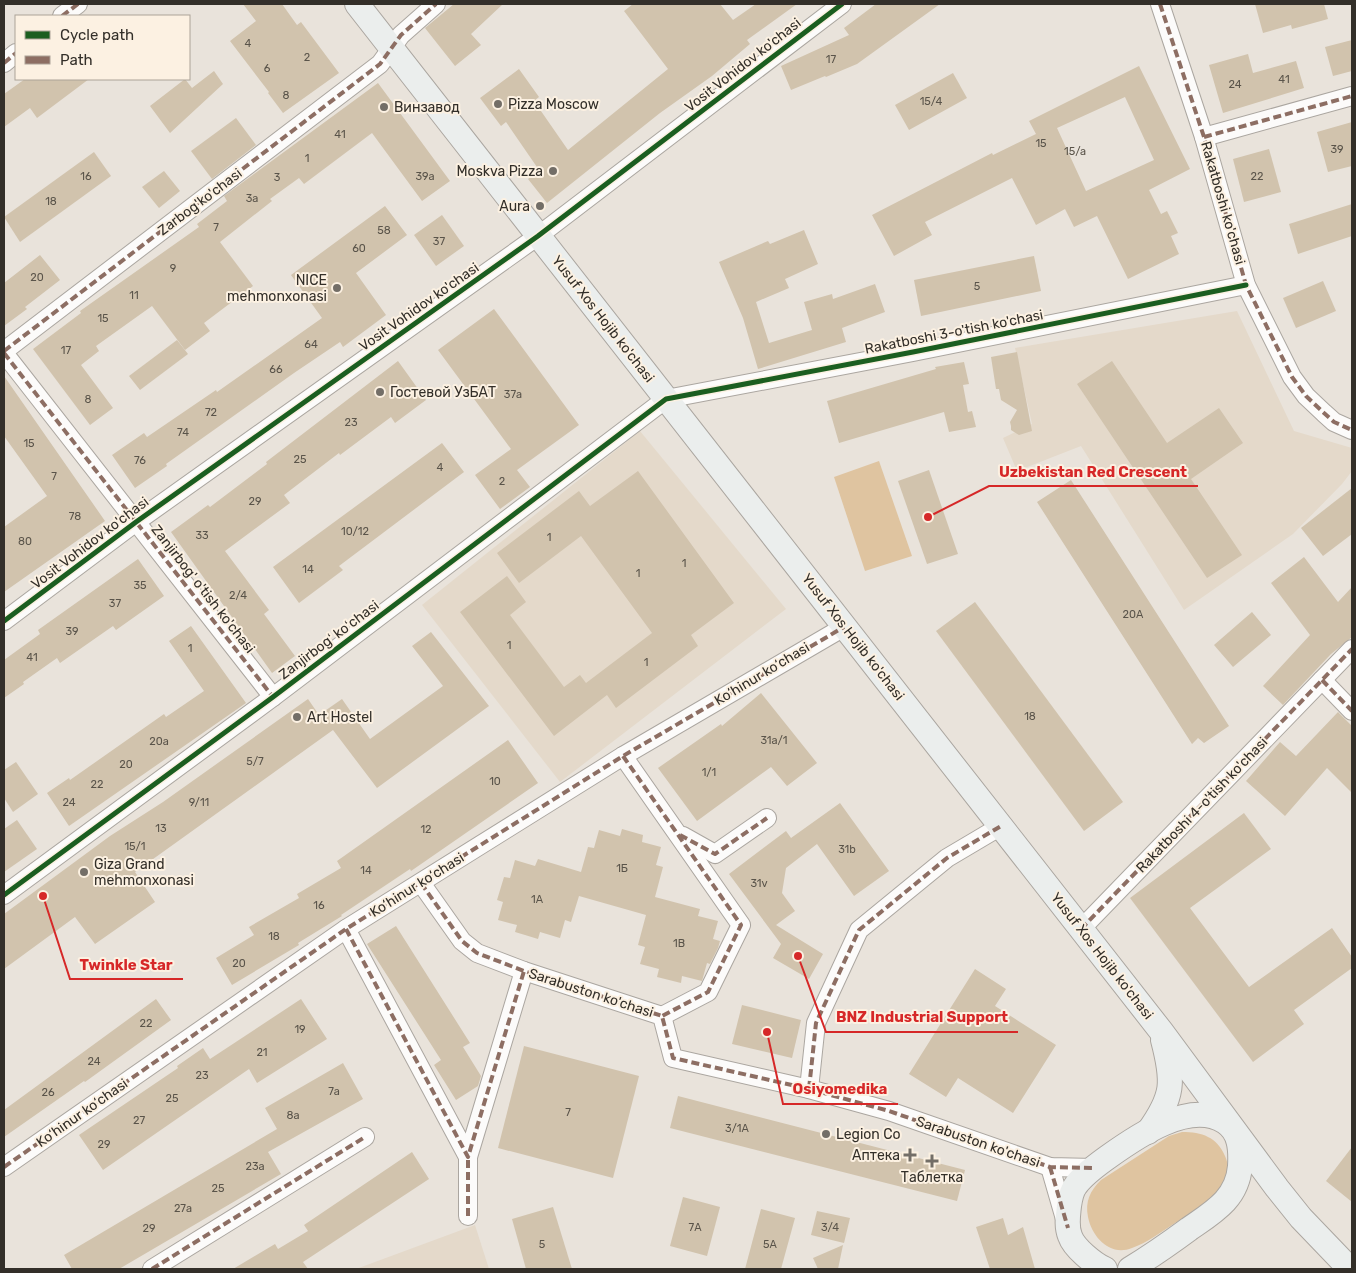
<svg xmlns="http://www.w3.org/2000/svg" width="1356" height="1273" font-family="Rubik,sans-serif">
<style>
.built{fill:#e4d9ca}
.green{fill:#dfc4a0}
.building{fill:#d1c3ad;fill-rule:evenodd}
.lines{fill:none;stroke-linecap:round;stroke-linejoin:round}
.minor-casing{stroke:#aba6a0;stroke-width:20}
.secondary-casing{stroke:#aba6a0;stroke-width:26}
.minor{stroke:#fcfbfa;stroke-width:18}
.secondary{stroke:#ebeeed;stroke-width:24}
.quiet{stroke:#8d6e63;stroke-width:4;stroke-dasharray:8 4;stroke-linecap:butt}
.cycleway-casing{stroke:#fcf1e2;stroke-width:8}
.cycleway{stroke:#1b5e20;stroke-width:5}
.poi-dot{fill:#736e67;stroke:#fcf1e2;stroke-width:2}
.labels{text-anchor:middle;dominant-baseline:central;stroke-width:4;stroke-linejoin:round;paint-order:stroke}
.number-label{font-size:11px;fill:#5a544a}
.street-label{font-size:14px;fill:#332f29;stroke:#fcf1e2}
.poi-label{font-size:14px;fill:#332f29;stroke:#fcf1e2;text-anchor:start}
.leader{fill:none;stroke:#d62828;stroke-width:2}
.callout-dot{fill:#d62828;stroke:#fcf1e2;stroke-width:2}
.callout-label{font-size:15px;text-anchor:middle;font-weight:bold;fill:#d62828;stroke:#fcf1e2;stroke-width:4;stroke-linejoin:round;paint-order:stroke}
</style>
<rect width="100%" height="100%" fill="#e9e3db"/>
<g class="built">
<polygon points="1237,311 1294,431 1352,448 1352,471 1342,484 1293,534 1184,610 1081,446 1017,471 1003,438 1032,424 1015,348"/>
<polygon points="640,431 786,609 560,782 422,605"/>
<polygon points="475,1225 489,1269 356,1269"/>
</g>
<g class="green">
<polygon points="879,461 912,556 865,571 834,477"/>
<path d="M1182,1132C1202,1132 1217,1137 1225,1156C1232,1170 1224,1189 1213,1198C1202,1208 1187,1216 1175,1223C1161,1232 1147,1243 1132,1248C1110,1257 1092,1237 1088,1217C1085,1201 1090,1191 1101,1180L1169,1136Z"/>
</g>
<g class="building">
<polygon points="243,4 282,4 297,25 301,22 339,73 283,113 268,93 269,92 230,41 256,21"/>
<polygon points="454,4 503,4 471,34 481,45 455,66 425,28"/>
<polygon points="633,4 720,4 733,20 756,4 797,4 747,40 750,44 712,76 660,113 547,203 528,179 539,170 506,122 501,126 480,98 519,69 539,97 534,101 568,150 668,69 624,11"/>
<polygon points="876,4 940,4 857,64 826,77 825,76 791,90 781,66 849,35 844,28"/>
<polygon points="1255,4 1324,4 1328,19 1292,29 1291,25 1263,33"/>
<polygon points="1352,40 1352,71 1333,76 1325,47"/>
<polygon points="1248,54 1253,73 1296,61 1304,88 1223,113 1209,65"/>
<path d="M1139,66L1190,169L1149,190L1161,214L1167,211L1178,233L1171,236L1179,254L1128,279L1097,216L1074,227L1065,209L1036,225L1012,178L925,222L932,235L894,256L872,215L992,153L993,155L1036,134L1029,121ZM1125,97L1154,160L1086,191L1057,128Z"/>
<polygon points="214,71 223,84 170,133 150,106 185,79 192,88"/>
<polygon points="953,73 967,98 909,130 895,105"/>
<polygon points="25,79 89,79 37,118 30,108 4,127 4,94"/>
<polygon points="378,83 450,181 422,201 372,133 304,184 299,178 270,199 272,201 220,242 253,286 204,323 210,331 185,350 152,306 96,346 99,351 81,365 113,408 90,425 33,349 81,313 80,311 199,227 197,224 227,201 224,196"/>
<polygon points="236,118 256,145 212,179 191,151"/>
<polygon points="1352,122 1352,166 1328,172 1317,132"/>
<polygon points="1269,149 1281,192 1244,202 1233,159"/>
<polygon points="94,152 111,176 20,242 4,217"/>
<polygon points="164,171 180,191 159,208 142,187"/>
<polygon points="1352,204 1352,236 1298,254 1289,224"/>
<polygon points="385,206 407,235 356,273 386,315 343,347 340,342 294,373 166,464 167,466 135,488 112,455 144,433 147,437 216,390 217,392 322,318 291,275"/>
<polygon points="442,215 464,246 436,266 414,235"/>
<polygon points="804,230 818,264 785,279 789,288 756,302 769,343 812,330 804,302 832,294 833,299 875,284 885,312 842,328 846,342 758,369 743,318 719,262 768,241 770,244"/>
<polygon points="40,255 60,280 25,307 27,309 4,326 4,283"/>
<polygon points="1034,256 1041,291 921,316 914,280"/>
<polygon points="1323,281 1336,311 1296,328 1283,298"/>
<polygon points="494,309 579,425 517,470 530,487 500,509 475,475 511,449 438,350"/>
<polygon points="177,340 188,354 140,390 129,376"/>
<polygon points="1017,352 1032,431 1019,435 1011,430 1011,426 1010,422 1017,410 1001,400 999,389 996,389 991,357"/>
<polygon points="398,361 426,400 395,423 391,417 340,455 339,453 284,495 290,503 225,551 269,610 264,614 295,656 272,673 171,532 208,505 210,507 267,464 266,462"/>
<polygon points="1112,361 1167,443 1219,408 1243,443 1191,479 1242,555 1207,578 1077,384"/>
<polygon points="964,362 969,384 963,385 968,412 972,411 976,427 949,432 944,412 839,443 827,401 936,369 935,367"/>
<polygon points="4,376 105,521 4,592 4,527 47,496 4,436"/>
<polygon points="442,443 464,472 339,566 343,570 299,603 273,567"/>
<polygon points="929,470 958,554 927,564 898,481"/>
<polygon points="638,471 734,603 691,635 698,646 616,708 607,695 554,736 460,612 507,576 526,602 510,615 564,687 580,675 586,683 652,633 581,536 519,583 497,553 579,491 590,506"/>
<polygon points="1071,480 1229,726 1204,743 1198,738 1192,744 1037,502"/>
<polygon points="1352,488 1352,534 1323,556 1301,528"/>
<polygon points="1304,557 1338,602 1352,587 1352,637 1331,654 1283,705 1263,686 1310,635 1271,583"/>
<polygon points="138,559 164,596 116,630 113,626 60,663 57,658 23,682 24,684 4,698 4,660 40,634 38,630"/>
<polygon points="975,602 1123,802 1084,831 936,631"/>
<polygon points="1252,612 1271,635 1233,667 1214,645"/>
<polygon points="191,626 246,703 69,826 47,793 69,778 70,780 164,714 166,717 204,691 169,641"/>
<polygon points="431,632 489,706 377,788 333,730 135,872 155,902 95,944 75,917 4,969 4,914 110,836 163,802 308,699 319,715 342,699 370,739 443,686 412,646"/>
<polygon points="761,693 817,763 787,786 771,767 697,821 658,768 721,724 722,726"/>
<polygon points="1338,712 1352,726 1352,793 1327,768 1285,816 1246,781 1280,742 1296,756"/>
<polygon points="508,740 538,783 411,871 410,869 341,915 342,916 298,943 299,945 232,985 216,958 254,935 249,927 299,898 297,894 341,868 337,861"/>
<polygon points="16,762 38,794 13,812 4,798 4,770"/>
<polygon points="840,803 889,871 854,896 817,844 786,868 782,893 795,911 776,925 823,954 809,979 773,958 781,944 729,874 786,831 791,838"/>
<polygon points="1244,813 1271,849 1190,908 1249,987 1332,928 1352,957 1352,968 1294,1010 1304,1024 1253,1062 1130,898"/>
<polygon points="17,820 37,849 4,872 4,829"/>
<polygon points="622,829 643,835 642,842 661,847 656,865 663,867 655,897 700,909 698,916 718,921 713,939 720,941 718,948 710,964 707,963 702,981 682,976 681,983 657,977 659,969 640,964 645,947 638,945 646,915 579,896 571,922 565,920 560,938 540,932 538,939 525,935 515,932 517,925 498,920 503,902 497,900 504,877 510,878 515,860 535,866 538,859 581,872 588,847 594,848 599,830 620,836"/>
<polygon points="396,926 470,1043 463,1047 481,1076 478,1086 456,1100 434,1065 441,1060 367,944"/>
<polygon points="975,969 1006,989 995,1006 1056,1045 1013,1113 958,1078 946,1097 909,1074"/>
<polygon points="156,999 171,1020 85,1082 84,1081 4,1137 4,1110"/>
<polygon points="301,999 327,1039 257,1083 249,1069 103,1170 79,1135 178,1068 177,1066 203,1048 210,1059"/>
<polygon points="742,1005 801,1020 792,1058 732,1044"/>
<polygon points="524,1046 639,1076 613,1178 498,1148"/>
<polygon points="343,1063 363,1099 268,1152 281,1174 119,1269 72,1269 64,1255 277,1129 265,1108"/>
<polygon points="678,1096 965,1170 957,1201 670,1128"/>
<polygon points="1352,1147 1352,1202 1326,1181"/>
<polygon points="412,1152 429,1179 303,1262 308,1269 233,1269 275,1244 278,1249 308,1231 304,1225"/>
<polygon points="683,1197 720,1207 707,1256 670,1246"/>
<polygon points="553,1207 572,1269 526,1269 512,1219"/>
<polygon points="761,1209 795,1218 781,1269 745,1269"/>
<polygon points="817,1211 850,1218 844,1243 811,1235"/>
<polygon points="1003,1218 1008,1235 1023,1227 1035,1269 990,1269 976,1227"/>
<polygon points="843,1245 838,1269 818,1269 813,1258"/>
</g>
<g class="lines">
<g class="minor-casing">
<g id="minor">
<polyline points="1160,4 1204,137 1246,285 1292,377 1306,396 1324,413 1334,422 1352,430"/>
<polyline points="62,16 78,4"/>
<polyline points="4,63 16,53"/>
<polyline points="1204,137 1352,96"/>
<polyline points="4,351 380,64 401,35 436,4"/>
<polyline points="4,353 273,697"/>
<polyline points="4,621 136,522 538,236 842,4"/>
<polyline points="1322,680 1352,711"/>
<polyline points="623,756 741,925 708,992 662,1016"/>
<polyline points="683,836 715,854 767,818"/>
<polyline points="421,883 462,941 477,953 524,971 662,1016 673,1058 809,1089 889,1111 1050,1167 1094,1168"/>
<polyline points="4,895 273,697 666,399 913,352 1246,285"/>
<polyline points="346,929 468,1157 524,971"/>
<polyline points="1081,929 1352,649"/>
<polyline points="809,1089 816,1023 859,930 947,858 1001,826"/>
<polyline points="4,1167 346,929 623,756 844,627"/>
<polyline points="1050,1167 1065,1219"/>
<polyline points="468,1216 468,1157"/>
<polyline points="152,1269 365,1137"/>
</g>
</g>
<g class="secondary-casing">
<g id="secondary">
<polyline points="357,4 1161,1031 1277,1188 1301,1218 1350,1269"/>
<path d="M1148,1132C1174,1096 1174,1082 1163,1040"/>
<path d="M1105,1269C1094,1264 1074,1248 1070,1236C1066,1226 1068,1216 1069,1206C1070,1199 1072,1190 1076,1185C1084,1174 1097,1165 1108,1157C1136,1137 1190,1099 1225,1122C1240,1132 1241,1149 1240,1166C1239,1179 1234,1191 1225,1201C1215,1212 1202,1220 1189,1229C1170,1243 1150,1257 1130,1269"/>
</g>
</g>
<use href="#minor" class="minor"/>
<use href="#secondary" class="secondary"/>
<g class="quiet">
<polyline points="1160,4 1204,137 1246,285 1292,377 1306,396 1324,413 1334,422 1352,430"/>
<polyline points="62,16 78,4"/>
<polyline points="4,63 16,53"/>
<polyline points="1204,137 1352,96"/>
<polyline points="4,351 380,64 401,35 436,4"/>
<polyline points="4,353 273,697"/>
<polyline points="1322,680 1352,711"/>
<polyline points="623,756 741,925 708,992 662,1016"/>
<polyline points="680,835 715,854 767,818"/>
<polyline points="421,883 462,941 477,953 524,971 662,1016 673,1058 809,1089 889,1111 1050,1167 1094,1168"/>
<polyline points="346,929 468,1157 524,971"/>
<polyline points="1081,929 1352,649"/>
<polyline points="809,1089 816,1023 859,930 947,858 1001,826"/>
<polyline points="4,1167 346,929 623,756 844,627"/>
<polyline points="1050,1167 1068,1228"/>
<polyline points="468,1216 468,1157"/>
<polyline points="152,1269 365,1137"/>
</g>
<g class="cycleway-casing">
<g id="cycleway">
<polyline points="4,621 136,522 538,236 842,4"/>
<polyline points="4,895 273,697 666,399 913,352 1246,285"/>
</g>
</g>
<use href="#cycleway" class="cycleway"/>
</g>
<g class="poi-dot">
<circle cx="498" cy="104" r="5"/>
<circle cx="384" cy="107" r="5"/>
<circle cx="553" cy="171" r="5"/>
<circle cx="540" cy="206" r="5"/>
<circle cx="337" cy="288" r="5"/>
<circle cx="380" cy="392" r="5"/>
<circle cx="297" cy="717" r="5"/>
<circle cx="84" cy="872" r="5"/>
<circle cx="826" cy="1134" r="5"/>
<path d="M907.5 1147.5h5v5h5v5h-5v5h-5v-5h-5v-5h5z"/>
<path d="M929.5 1153.5h5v5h5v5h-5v5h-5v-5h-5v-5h5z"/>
</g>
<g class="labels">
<g class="number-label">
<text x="248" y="43">4</text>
<text x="307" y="57">2</text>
<text x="831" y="59">17</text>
<text x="267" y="68">6</text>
<text x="1284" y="79">41</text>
<text x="1235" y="84">24</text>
<text x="286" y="95">8</text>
<text x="931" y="101">15/4</text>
<text x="340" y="134">41</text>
<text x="1041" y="143">15</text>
<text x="1337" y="149">39</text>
<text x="1075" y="151">15/a</text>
<text x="307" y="158">1</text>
<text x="86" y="176">16</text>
<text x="425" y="176">39a</text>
<text x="1257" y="176">22</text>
<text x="277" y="177">3</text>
<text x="252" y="198">3a</text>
<text x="51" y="201">18</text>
<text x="216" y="227">7</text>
<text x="384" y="230">58</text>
<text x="439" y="241">37</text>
<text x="359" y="248">60</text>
<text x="173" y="268">9</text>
<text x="37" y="277">20</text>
<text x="977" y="286">5</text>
<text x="134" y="295">11</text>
<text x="103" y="318">15</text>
<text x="311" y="344">64</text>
<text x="66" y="350">17</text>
<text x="276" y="369">66</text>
<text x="513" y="394">37a</text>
<text x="88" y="399">8</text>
<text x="211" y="412">72</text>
<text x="351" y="422">23</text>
<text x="183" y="432">74</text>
<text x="29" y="443">15</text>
<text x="300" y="459">25</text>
<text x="140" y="460">76</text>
<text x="440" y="467">4</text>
<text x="54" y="476">7</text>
<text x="502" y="481">2</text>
<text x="255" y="501">29</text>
<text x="75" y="516">78</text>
<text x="355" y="531">10/12</text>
<text x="202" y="535">33</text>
<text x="549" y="537">1</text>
<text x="25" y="541">80</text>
<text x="684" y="563">1</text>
<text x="308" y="569">14</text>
<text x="638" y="573">1</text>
<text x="140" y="585">35</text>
<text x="238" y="595">2/4</text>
<text x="115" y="603">37</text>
<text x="1133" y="614">20А</text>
<text x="72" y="631">39</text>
<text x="509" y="645">1</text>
<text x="190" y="648">1</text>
<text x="32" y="657">41</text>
<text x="646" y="662">1</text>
<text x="1030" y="716">18</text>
<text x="774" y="740">31a/1</text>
<text x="159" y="741">20a</text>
<text x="255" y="761">5/7</text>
<text x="126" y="764">20</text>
<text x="709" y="772">1/1</text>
<text x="495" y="781">10</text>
<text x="97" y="784">22</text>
<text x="69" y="802">24</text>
<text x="199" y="802">9/11</text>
<text x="161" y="828">13</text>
<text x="426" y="829">12</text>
<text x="135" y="846">15/1</text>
<text x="847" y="849">31b</text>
<text x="622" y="868">1Б</text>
<text x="366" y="870">14</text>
<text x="759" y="883">31v</text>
<text x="537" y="899">1А</text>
<text x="319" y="905">16</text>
<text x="274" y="936">18</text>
<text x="679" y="943">1В</text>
<text x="239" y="963">20</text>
<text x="146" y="1023">22</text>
<text x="300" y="1029">19</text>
<text x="262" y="1052">21</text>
<text x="94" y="1061">24</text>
<text x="202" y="1075">23</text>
<text x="334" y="1091">7a</text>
<text x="48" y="1092">26</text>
<text x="172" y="1098">25</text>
<text x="568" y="1112">7</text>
<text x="293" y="1115">8a</text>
<text x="139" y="1120">27</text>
<text x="737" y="1128">3/1A</text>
<text x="104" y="1144">29</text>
<text x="255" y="1166">23a</text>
<text x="218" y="1188">25</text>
<text x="183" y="1208">27a</text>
<text x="695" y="1227">7А</text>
<text x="830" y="1227">3/4</text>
<text x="149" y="1228">29</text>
<text x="542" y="1244">5</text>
<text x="770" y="1244">5А</text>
</g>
<g class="street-label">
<text transform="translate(743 65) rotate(-38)">Vosit Vohidov ko'chasi</text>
<text transform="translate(200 202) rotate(-37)">Zarbog'ko'chasi</text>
<text transform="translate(1223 203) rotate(74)">Rakatboshi ko'chasi</text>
<text transform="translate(419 307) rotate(-35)">Vosit Vohidov ko'chasi</text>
<text transform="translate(603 319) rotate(52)">Yusuf Xos Hojib ko'chasi</text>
<text transform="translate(954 332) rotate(-11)">Rakatboshi 3-o'tish ko'chasi</text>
<text transform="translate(90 543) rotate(-37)">Vosit Vohidov ko'chasi</text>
<text transform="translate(203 589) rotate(52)">Zanjirbog' o'tish ko'chasi</text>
<text transform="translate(853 637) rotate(52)">Yusuf Xos Hojib ko'chasi</text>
<text transform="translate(329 640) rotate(-37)">Zanjirbogʻ koʻchasi</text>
<text transform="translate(762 674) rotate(-31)">Ko‘hinur ko‘chasi</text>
<text transform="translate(1202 805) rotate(-46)">Rakatboshi 4-o'tish ko'chasi</text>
<text transform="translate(417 885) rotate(-32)">Ko‘hinur ko‘chasi</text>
<text transform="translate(1102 956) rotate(52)">Yusuf Xos Hojib ko'chasi</text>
<text transform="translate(591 993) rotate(18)">Sarabuston ko'chasi</text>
<text transform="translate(82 1113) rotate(-35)">Ko‘hinur ko‘chasi</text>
<text transform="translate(978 1142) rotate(19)">Sarabuston ko'chasi</text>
</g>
<g class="poi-label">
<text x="508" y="104">Pizza Moscow</text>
<text x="394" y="107">Винзавод</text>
<text x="543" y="171" text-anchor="end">Moskva Pizza</text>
<text x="530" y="206" text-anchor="end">Aura</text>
<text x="327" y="280" text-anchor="end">NICE<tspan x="327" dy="16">mehmonxonasi</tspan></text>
<text x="390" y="392">Гостевой УзБАТ</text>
<text x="307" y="717">Art Hostel</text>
<text x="94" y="864">Giza Grand<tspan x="94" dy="16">mehmonxonasi</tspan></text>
<text x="836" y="1134">Legion Co</text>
<text x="900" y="1155" text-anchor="end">Аптека</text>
<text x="932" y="1177" text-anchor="middle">Таблетка</text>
</g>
</g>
<path class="leader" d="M928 517L989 486H1198M43 896L70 979H183M798 956L826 1032H1018M767 1032L783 1104H898"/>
<g class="callout-dot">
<circle cx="928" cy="517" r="5"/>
<circle cx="43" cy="896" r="5"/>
<circle cx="798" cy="956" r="5"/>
<circle cx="767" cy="1032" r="5"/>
</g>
<g class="callout-label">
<text x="1093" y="477">Uzbekistan Red Crescent</text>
<text x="126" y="970">Twinkle Star</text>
<text x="922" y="1022">BNZ Industrial Support</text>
<text x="840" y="1094">Osiyomedika</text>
</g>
<rect width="1356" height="1273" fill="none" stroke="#332f29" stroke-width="10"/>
<rect x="15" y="15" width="175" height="65" fill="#fcf1e2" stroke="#aca398"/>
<rect x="25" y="31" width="25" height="8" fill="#1b5e20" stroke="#aca398"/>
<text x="60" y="40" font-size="15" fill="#332f29">Cycle path</text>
<rect x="25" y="56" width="25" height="8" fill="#8d6e63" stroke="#aca398"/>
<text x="60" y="65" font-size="15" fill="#332f29">Path</text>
</svg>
